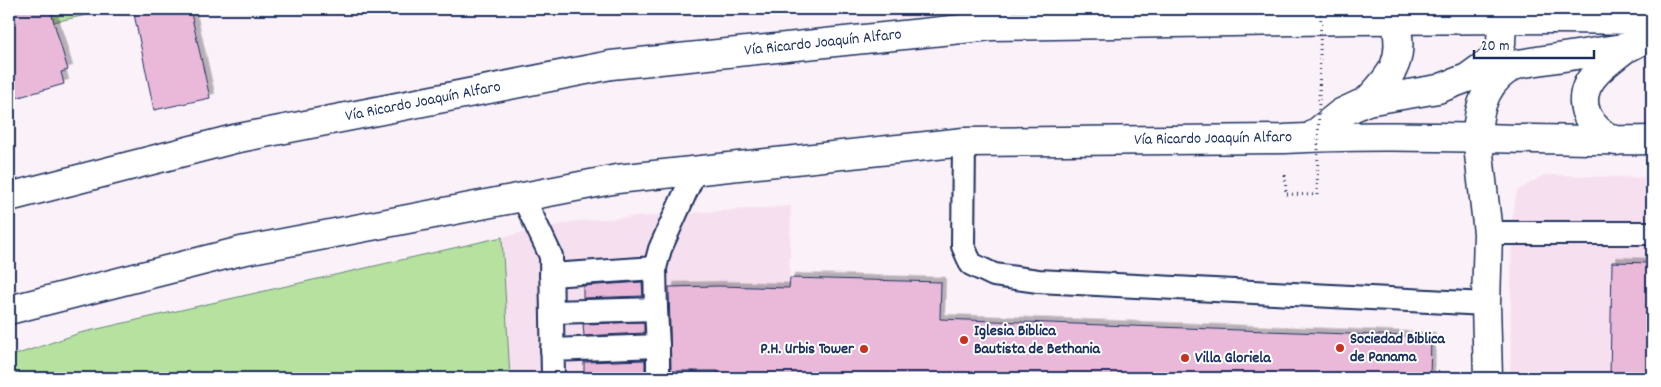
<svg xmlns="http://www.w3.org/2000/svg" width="1661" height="387" font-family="Dekko,sans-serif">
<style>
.built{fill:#f6e0ef}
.green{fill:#b6e19e;stroke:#68887e}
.building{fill:#eab9da;stroke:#1b2f5e;filter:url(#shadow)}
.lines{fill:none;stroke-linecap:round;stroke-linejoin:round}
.service-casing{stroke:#1b2f5e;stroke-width:26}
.minor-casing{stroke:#1b2f5e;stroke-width:31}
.primary-casing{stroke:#1b2f5e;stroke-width:31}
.path{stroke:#1b2f5e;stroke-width:3;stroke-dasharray:1 4;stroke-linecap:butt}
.service{stroke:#fff;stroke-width:22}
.minor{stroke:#fff;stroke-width:28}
.primary{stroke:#fff;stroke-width:28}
.path-bridge{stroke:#1b2f5e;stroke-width:3;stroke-dasharray:1 4;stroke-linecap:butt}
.poi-dot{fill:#c8321e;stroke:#fff;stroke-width:2}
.labels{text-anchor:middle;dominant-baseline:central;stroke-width:4;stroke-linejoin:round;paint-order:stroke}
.street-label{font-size:16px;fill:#1b2f5e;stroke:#fff}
.poi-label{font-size:16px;font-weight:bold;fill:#1b2f5e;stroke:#fff;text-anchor:start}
</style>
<defs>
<filter id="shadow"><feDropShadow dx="4.5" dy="-4.5" stdDeviation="0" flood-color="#0004"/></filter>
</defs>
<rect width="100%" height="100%" fill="#fbf1f8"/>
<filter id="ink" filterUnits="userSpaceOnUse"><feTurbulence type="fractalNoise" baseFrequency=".02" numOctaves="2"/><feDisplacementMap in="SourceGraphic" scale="10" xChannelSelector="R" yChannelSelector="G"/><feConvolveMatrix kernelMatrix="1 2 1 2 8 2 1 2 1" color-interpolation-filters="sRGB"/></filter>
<g filter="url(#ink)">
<g class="built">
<polygon points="1544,175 1652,178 1652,378 1510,378 1512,219 1517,191"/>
<polygon points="791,206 787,378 510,378 502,237 577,221"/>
</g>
<g class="green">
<polygon points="50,9 114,9 54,22"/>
<polygon points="502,237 510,378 9,378 9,357 80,333"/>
</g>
<g class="building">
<polygon points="9,9 50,9 68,70 61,72 64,84 9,100"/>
<polygon points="133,9 190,9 210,98 154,110"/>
<polygon points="1612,262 1652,263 1652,378 1610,378"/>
<polygon points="790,278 941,282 940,319 1431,337 1430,378 718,378 718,371 671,371 669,287 719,286 789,288"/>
<polygon points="642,282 643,296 583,298 583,286"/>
<polygon points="644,322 644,333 584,336 583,324"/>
<polygon points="645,360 645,378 584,378 584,362"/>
</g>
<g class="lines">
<g class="service-casing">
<g id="service">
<polyline points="964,142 963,246 971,264 994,275 1038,281 1486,304"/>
<polyline points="523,197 551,256 553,378"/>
<polyline points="1488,233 1652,233"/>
<polyline points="551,275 655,268 660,249 695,171"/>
<polyline points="552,312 656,309 655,268"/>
<polyline points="658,346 658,378"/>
<polyline points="552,350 658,346 656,309"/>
</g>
</g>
<g class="minor-casing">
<polyline id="minor" points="1477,137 1488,233 1486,304 1488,378"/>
</g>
<g class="primary-casing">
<g id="primary">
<path d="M1367,101C1394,73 1405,59 1395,19L1403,9"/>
<polyline points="1311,137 1341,113 1367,101 1438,89 1467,78 1492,60 1501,44 1502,19"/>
<path d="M1477,137C1478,106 1487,77 1518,64L1629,47L1652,35"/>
<path d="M1616,141C1590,131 1573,103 1592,78C1601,66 1615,57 1627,47"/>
<polyline points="9,197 234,139 611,65 991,26 1351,20 1556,19 1652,20"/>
<path d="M9,310L241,251L617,179L964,142L1284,139C1406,132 1530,142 1652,140"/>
</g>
</g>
<polyline class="path" points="1285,175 1286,194 1317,195"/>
<use href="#service" class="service"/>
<use href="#minor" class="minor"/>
<use href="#primary" class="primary"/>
<polyline class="path-bridge" points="1317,195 1321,9"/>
</g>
</g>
<g class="poi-dot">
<circle cx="964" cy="340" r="5"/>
<circle cx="1340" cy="348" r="5"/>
<circle cx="864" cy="349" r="5"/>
<circle cx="1185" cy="358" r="5"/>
</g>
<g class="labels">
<g class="street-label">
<text transform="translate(823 43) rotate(-6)">Vía Ricardo Joaquín Alfaro</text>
<text transform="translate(423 102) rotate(-11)">Vía Ricardo Joaquín Alfaro</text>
<text transform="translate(1213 139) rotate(-1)">Vía Ricardo Joaquín Alfaro</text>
</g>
<g class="poi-label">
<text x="974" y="331">Iglesia Biblica<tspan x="974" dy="18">Bautista de Bethania</tspan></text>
<text x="1350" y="339">Sociedad Biblica<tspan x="1350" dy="18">de Panama</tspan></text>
<text x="854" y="349" text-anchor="end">P.H. Urbis Tower</text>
<text x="1195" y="358">Villa Gloriela</text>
</g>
</g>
<rect width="1661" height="387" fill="none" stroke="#fff" stroke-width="30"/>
<rect x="15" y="15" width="1631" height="357" fill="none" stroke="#1b2f5e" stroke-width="2" filter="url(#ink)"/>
<path d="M1474 50v8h120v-8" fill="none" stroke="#1b2f5e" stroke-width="2.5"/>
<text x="1481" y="50" font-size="15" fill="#1b2f5e" stroke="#ffffff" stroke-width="4" paint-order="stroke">20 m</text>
</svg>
